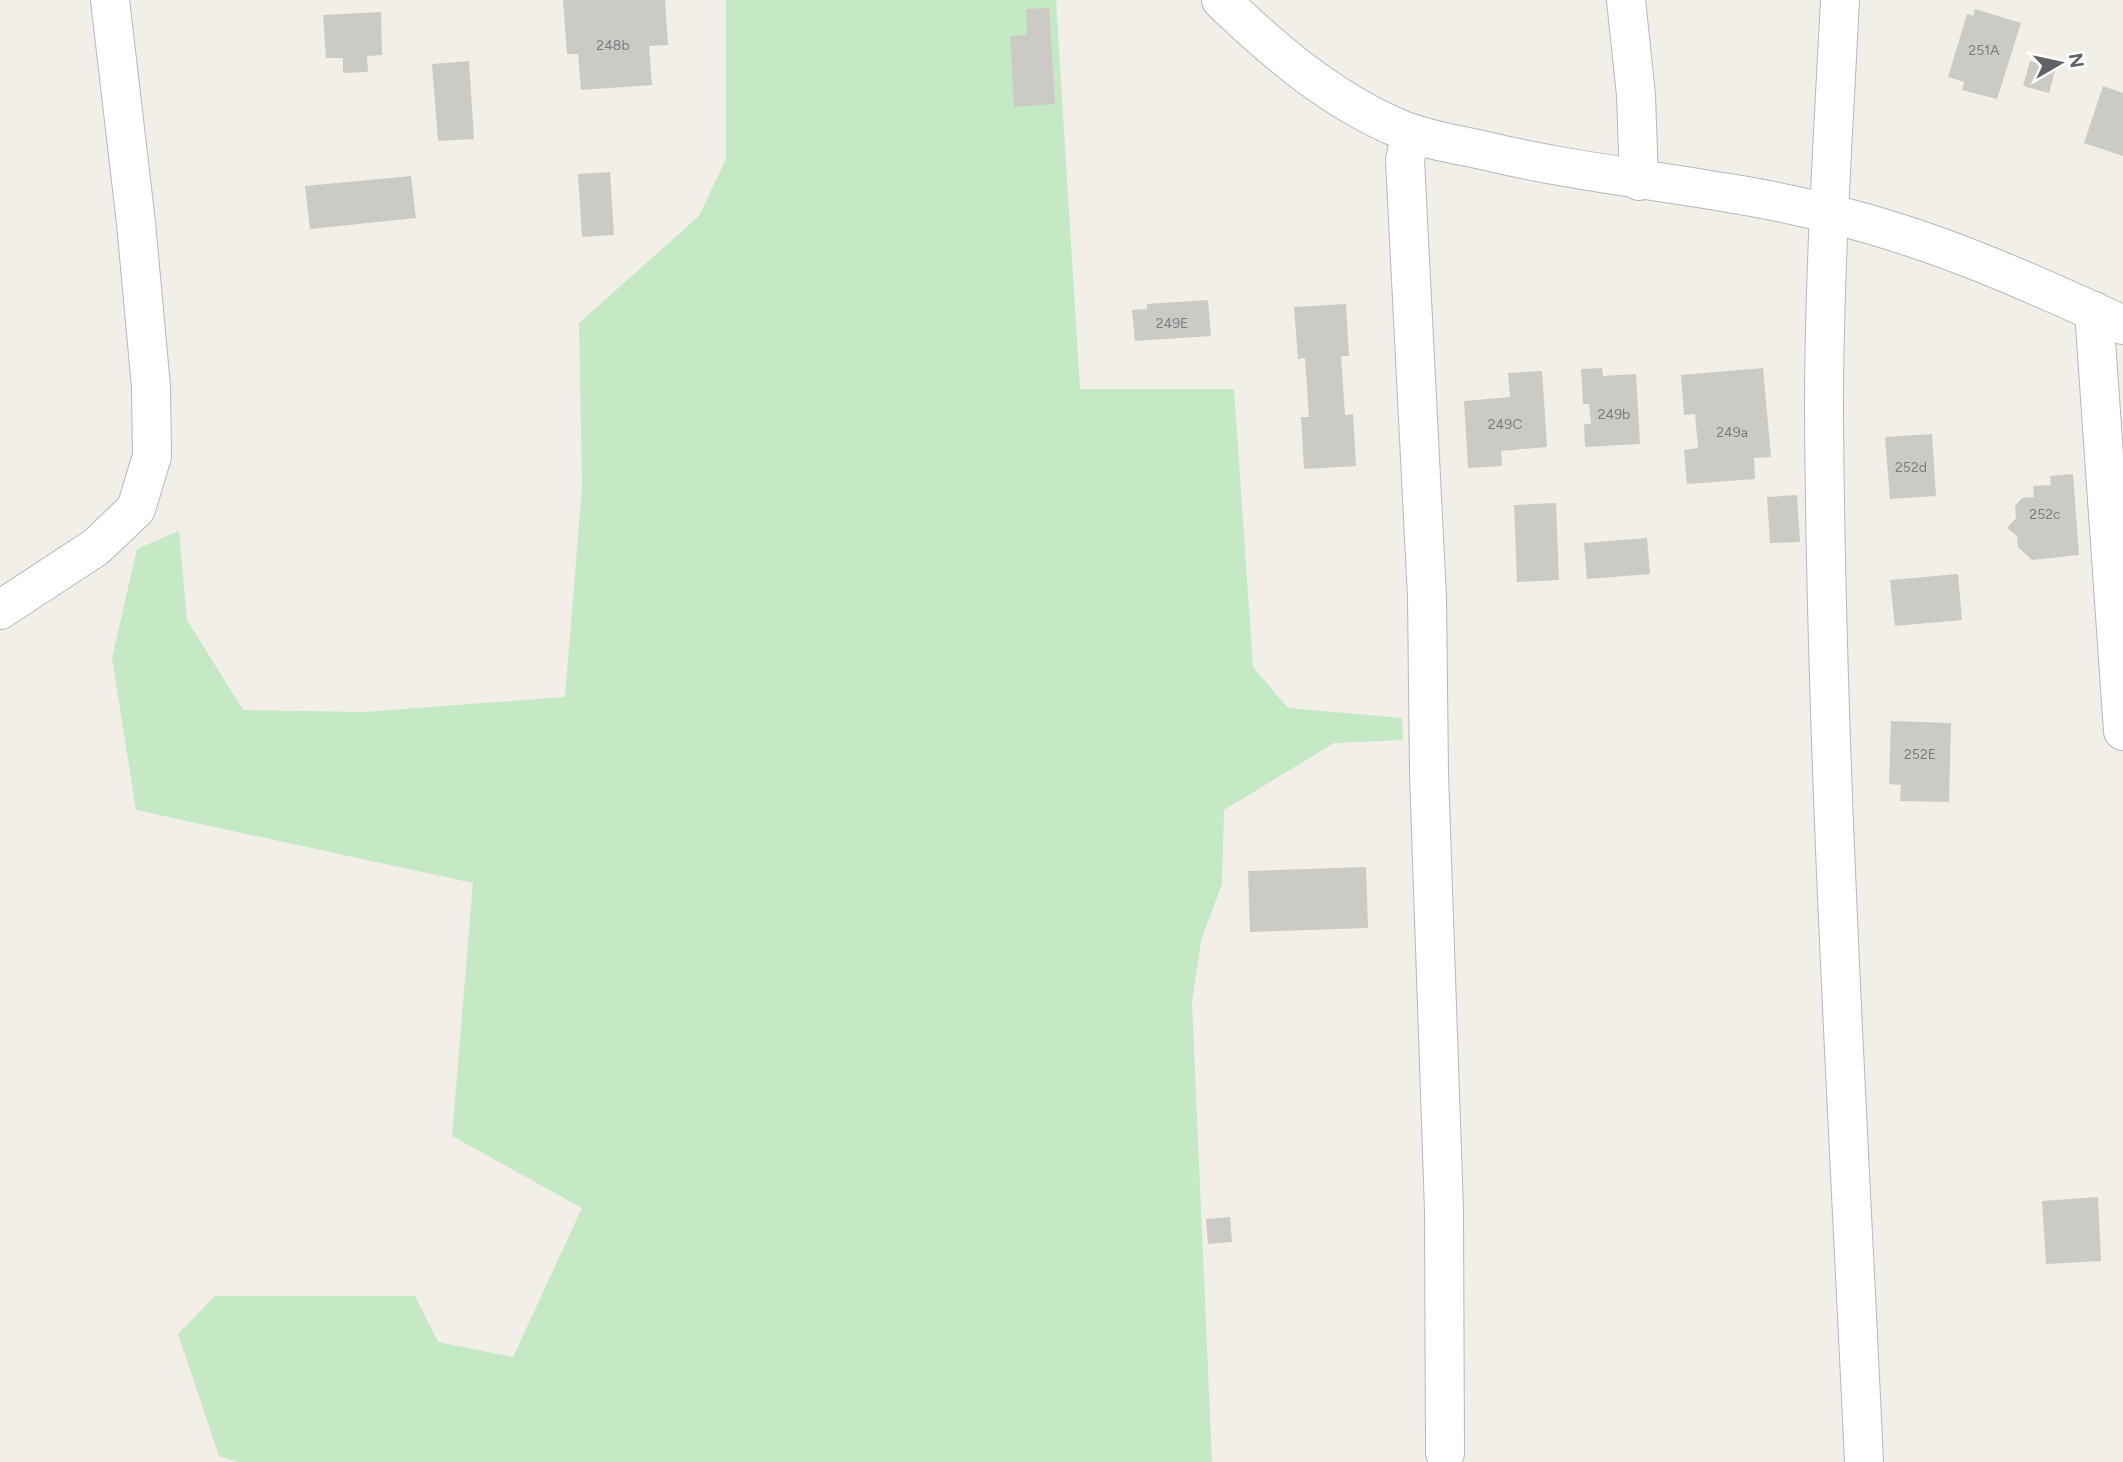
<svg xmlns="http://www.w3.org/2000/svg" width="2123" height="1462" font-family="Figtree,sans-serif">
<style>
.green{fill:#c5e8c5}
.building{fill:#cccac5}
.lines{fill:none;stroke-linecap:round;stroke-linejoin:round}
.minor-casing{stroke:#b5b8bc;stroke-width:40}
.minor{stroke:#fff;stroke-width:38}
.labels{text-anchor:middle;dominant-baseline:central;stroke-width:6;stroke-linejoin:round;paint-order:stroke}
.number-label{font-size:14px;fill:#7a7d7f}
</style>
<rect width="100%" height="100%" fill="#f1efe8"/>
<polygon class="green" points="726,0 1056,0 1080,389 1234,389 1253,667 1288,708 1402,718 1403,740 1334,743 1224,810 1222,884 1201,940 1192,1002 1212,1462 237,1462 219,1456 178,1334 215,1296 415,1296 438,1342 513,1357 582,1208 452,1136 473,883 136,810 112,658 137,549 179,531 187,620 243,710 364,712 565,697 582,487 579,323 699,216 726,159"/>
<g class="building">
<polygon points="563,0 665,0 668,45 649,46 652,85 581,90 578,54 567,54"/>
<polygon points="1049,8 1055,104 1014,107 1010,36 1027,35 1026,9"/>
<polygon points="1975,9 2021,23 1997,99 1962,90 1964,82 1948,77 1967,14 1973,16"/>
<polygon points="381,12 382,55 367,56 368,72 343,73 343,58 326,58 323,15"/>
<polygon points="469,61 474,139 438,141 432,64"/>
<polygon points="2030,61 2056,67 2049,93 2023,86"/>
<polygon points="2103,86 2123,93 2123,156 2084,143"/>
<polygon points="610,172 614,235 582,237 578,174"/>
<polygon points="411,176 416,218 310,229 305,186"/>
<polygon points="1208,300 1211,336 1135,341 1132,310 1147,309 1147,304"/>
<polygon points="1346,304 1349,356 1341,356 1345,415 1353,414 1356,466 1304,469 1301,417 1309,417 1305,358 1298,359 1294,307"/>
<polygon points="1602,368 1603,376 1636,374 1640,444 1585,447 1584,424 1591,424 1589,404 1583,404 1581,369"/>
<polygon points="1763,368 1771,457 1754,458 1755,479 1687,484 1684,450 1698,448 1695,414 1684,415 1681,375"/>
<polygon points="1542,371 1547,447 1501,451 1502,466 1468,468 1464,401 1510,397 1508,373"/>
<polygon points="1932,434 1936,496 1890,499 1885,437"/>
<polygon points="2073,474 2079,555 2032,560 2018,547 2017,536 2007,528 2016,518 2015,506 2022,498 2034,497 2033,486 2051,485 2050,476"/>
<polygon points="1797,495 1800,542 1770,543 1767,497"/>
<polygon points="1556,503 1559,580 1517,582 1514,505"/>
<polygon points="1647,538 1650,574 1587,579 1584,543"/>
<polygon points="1958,574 1962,620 1895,626 1890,580"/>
<polygon points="1891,721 1951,723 1949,802 1900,801 1901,785 1889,784"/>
<polygon points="1366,867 1368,928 1250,932 1248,871"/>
<polygon points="2098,1197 2101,1261 2046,1264 2042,1201"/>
<polygon points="1230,1217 1232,1242 1208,1244 1206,1219"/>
</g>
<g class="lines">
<g class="minor-casing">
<g id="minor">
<path d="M1221,0C1274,51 1331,100 1400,129C1426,140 1455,144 1482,150C1597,178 1717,185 1831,214C1934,239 2028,281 2123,325"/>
<polyline points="1626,0 1636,95 1639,181"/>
<path d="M1840,0C1833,137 1824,274 1824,411C1826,762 1848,1112 1864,1462"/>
<polyline points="1411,133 1405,160 1427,597 1429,773 1444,1210 1445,1453"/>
<polyline points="2094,311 2123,731"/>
<polyline points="0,610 96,547 136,509 152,456 151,387 136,223 110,0"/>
</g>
</g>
<use href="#minor" class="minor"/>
</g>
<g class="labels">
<g class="number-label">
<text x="613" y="45">248b</text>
<text x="1984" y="50">251A</text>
<text x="1172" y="323">249E</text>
<text x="1614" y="414">249b</text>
<text x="1505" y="424">249C</text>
<text x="1732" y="432">249a</text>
<text x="1911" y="467">252d</text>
<text x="2045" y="514">252c</text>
<text x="1920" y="754">252E</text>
</g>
</g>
<g transform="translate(2060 63) rotate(81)" stroke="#ffffff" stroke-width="5" paint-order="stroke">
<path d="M0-5L12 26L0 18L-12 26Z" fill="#5f6368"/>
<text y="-10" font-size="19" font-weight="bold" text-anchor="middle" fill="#5f6368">N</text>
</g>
</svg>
